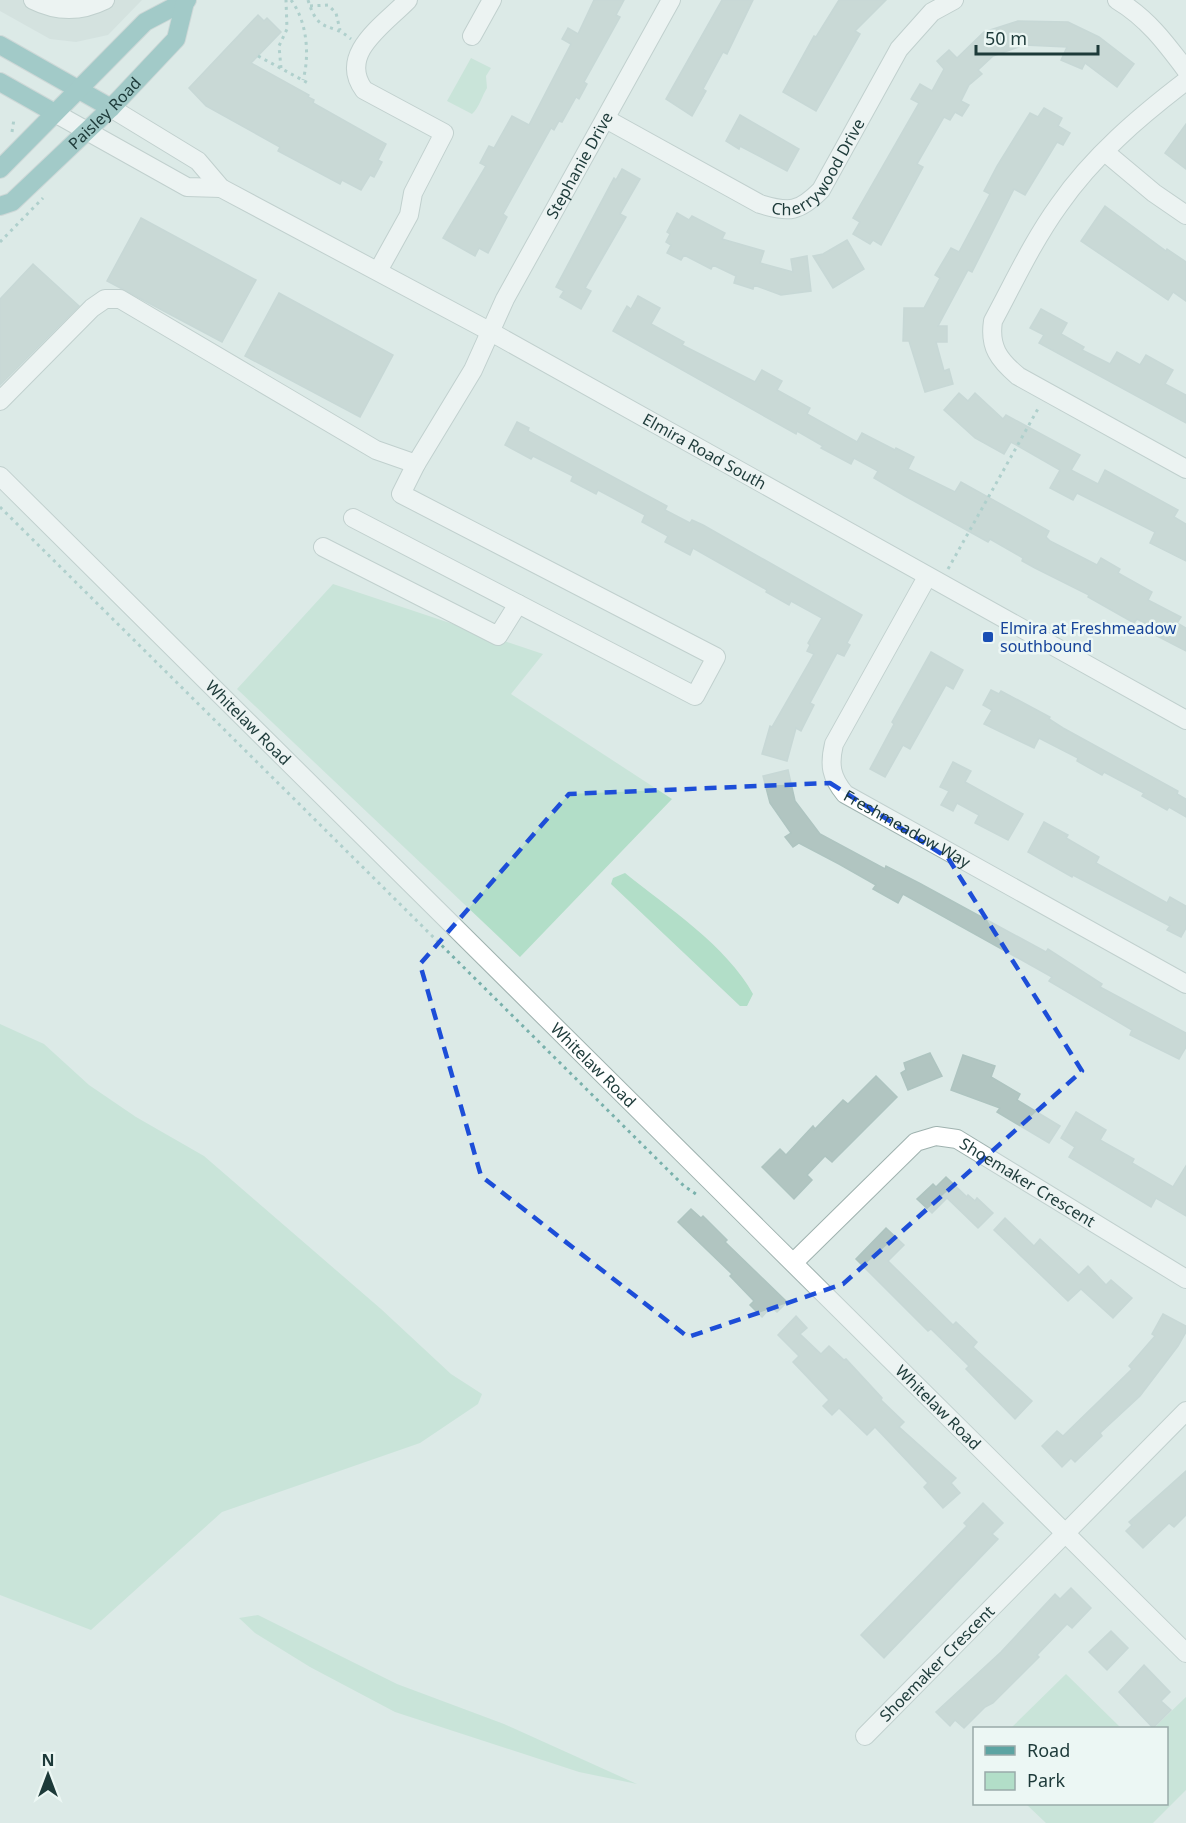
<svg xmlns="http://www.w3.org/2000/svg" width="1186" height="1823" font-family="'Noto Sans',sans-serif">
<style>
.built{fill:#cadad6}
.green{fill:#b2dec8}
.building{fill:#b1c5c1;stroke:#aec4c0;stroke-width:1.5}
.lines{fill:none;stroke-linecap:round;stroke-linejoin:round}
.minor-casing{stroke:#9fb2af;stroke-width:20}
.major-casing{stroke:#bbc4c4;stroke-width:20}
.path{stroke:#79b1ac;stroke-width:3;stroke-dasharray:3 4.5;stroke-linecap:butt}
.minor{stroke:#fff;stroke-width:18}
.major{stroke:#5ca4a2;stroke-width:18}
.marked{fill:none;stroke:#1d4ed8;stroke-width:4.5;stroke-dasharray:12 8;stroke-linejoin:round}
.transit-dot{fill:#1a4fb4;stroke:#ecf7f4;stroke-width:2}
.labels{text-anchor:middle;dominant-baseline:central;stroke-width:5;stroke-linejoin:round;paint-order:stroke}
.street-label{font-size:16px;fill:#1d3a39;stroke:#ecf7f4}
.transit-label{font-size:16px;fill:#164399;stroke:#ecf7f4;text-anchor:start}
</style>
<rect width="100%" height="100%" fill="#dceae7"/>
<polygon class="built" points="0,0 142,0 108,35 76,42 50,39 0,11"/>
<g class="green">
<path d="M471,58L491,68L486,76L487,88C482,96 479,108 472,114L447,101Z"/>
<polygon points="333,584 543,654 511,694 672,799 520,957 237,689"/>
<path d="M625,873C667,907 727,946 753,994L747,1006H740L611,884L613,878Z"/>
<polygon points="0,1024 44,1044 89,1085 136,1117 204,1156 381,1309 451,1374 482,1394 478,1404 420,1443 222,1512 91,1630 0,1595"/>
<polygon points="258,1615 397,1684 504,1724 637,1784 579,1772 395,1712 310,1667 255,1633 239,1618"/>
<polygon points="1066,1674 1121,1728 1011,1728"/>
<polygon points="1186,1697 1186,1790 1153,1823 1046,1823 1026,1804 1166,1804 1166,1728 1154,1728"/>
</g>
<g class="building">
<polygon points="594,0 624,0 616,15 620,17 584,82 587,84 579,99 576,97 562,122 559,121 554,130 551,128 503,214 507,217 488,253 479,248 475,256 443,238 486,166 480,163 489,146 494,148 512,116 529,125 571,44 562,39 568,28 578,34"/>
<polygon points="722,0 753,0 727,54 723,52 703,89 706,91 692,116 666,99"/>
<polygon points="839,0 886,0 855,31 860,34 816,111 783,92 814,36 816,37"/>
<polygon points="258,15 264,21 267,18 281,32 251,63 309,95 308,97 314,100 313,103 386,144 378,160 382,162 374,177 370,175 361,190 342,180 340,184 278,151 280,147 206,106 189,88"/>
<polygon points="1018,21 1068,22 1099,37 1134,64 1117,87 1085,63 1082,69 1061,60 1067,47 1024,45 993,56 978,70 982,74 969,85 961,101 969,105 962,116 955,112 950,120 944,117 917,164 923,167 881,245 873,240 870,244 853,234 860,222 853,218 919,103 911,99 920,84 932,91 944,69 937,61 949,50 957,58 984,32"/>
<polygon points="1044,108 1062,118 1058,126 1070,133 1063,145 1057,142 1025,195 1014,189 972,272 968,270 938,326 947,326 947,342 936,342 944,371 949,369 953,384 925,392 909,341 903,341 904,308 924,308 940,278 935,275 951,248 959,252 990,194 984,191 997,166 1030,113 1038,117"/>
<polygon points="740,115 799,149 787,171 740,146 739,149 726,141"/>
<polygon points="1186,124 1186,169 1165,153"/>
<polygon points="622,169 640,179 620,214 626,217 585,288 591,291 581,309 560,297 564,291 556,287 614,178 616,180"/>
<polygon points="1105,206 1166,251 1167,249 1186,262 1186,301 1173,292 1168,300 1081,241"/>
<polygon points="677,213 689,220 692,216 725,233 722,239 764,251 760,263 793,272 791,259 807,256 811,291 781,295 754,285 753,289 734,283 736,276 713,265 711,269 684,255 681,260 667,253 671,245 666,242 670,234 667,232"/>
<polygon points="141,218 256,280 222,342 107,281"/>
<polygon points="847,240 864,269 833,288 813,256 823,254"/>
<polygon points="33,264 79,306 0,385 0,299"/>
<polygon points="279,293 393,355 360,417 245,356"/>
<polygon points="638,296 660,308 651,324 684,342 682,345 755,382 762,370 782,381 777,390 810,408 807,414 857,442 862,433 895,450 896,448 914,457 908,469 955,492 961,482 1049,531 1046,537 1050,541 1097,565 1101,558 1120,569 1118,573 1152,592 1148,600 1181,617 1177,623 1186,628 1186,651 1157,636 1160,631 1137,619 1134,623 1088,597 1089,595 1035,568 1022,561 1023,558 990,539 988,542 905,496 874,478 878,471 854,458 851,464 821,448 823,446 797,431 796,434 613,331 627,306 631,309"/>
<polygon points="1041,309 1067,323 1061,334 1084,347 1082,350 1110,364 1117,352 1140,365 1146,355 1173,370 1165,384 1186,395 1186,423 1039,343 1044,335 1030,328"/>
<polygon points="959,393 968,401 975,393 1003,419 1006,415 1080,455 1071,470 1098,484 1105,470 1178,510 1174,517 1186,524 1186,561 1150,543 1155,532 1077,493 1073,500 1050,488 1060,470 1011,442 1004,454 975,438 944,410"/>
<polygon points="517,422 529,428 528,431 667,506 665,510 690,523 692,520 703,525 862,615 847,643 850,645 844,656 837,653 810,703 814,705 801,731 796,728 787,761 762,754 770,726 772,727 814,654 807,651 810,645 808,643 822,618 791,601 789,605 766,592 767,590 693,548 690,555 665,542 668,536 642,522 645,515 598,490 596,494 571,481 573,476 533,456 531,459 505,445"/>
<polygon points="931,652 963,670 953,689 946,685 910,749 903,745 885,777 870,769 894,724 892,722"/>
<polygon points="991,690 999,694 1001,691 1050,717 1049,719 1063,728 1178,791 1177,794 1186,799 1186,817 1169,807 1167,810 1142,796 1144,793 1104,772 1102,775 1077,761 1078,758 1039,738 1034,748 984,724 992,710 983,705"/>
<polygon points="953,762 971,771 965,782 1023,814 1008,840 975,823 979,815 957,803 953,811 941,805 949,791 940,787"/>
<polygon points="788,770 795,801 820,834 885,869 886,866 919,883 1046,952 1048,949 1102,984 1100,987 1186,1033 1186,1047 1179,1059 1130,1035 1132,1030 1049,981 1052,977 903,894 898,903 873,889 876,885 839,864 799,843 793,847 785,837 791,833 770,803 763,776"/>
<polygon points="1044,822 1068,835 1066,838 1099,857 1096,863 1167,903 1170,897 1186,906 1186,928 1181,937 1167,930 1170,926 1073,875 1072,877 1028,852"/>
<polygon points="930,1053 942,1076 908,1090 901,1073 906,1070 904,1063"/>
<polygon points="963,1055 995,1066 991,1077 1020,1094 1017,1100 1060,1126 1049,1143 997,1112 1000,1108 951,1090"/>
<polygon points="876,1076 897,1097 832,1162 825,1156 807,1175 812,1180 794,1199 762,1167 780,1149 786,1155 813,1126 815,1129 843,1100 848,1104"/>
<polygon points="1076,1112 1106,1130 1100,1140 1134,1159 1132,1163 1173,1187 1186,1166 1186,1216 1156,1198 1151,1207 1069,1157 1075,1147 1061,1138"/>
<polygon points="946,1177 967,1197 968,1195 975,1201 977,1198 993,1213 978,1228 947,1198 932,1213 917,1199 933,1184 936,1187"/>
<polygon points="691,1209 701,1218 703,1216 727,1240 725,1242 787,1302 777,1312 771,1307 762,1317 750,1305 754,1301 730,1276 732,1274 678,1222"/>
<polygon points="1005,1218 1034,1246 1040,1239 1079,1275 1088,1266 1106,1285 1111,1280 1132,1298 1113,1318 1081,1289 1068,1301 994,1230"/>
<polygon points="886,1228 904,1245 888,1261 953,1325 956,1322 977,1342 973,1347 1032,1401 1015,1419 966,1369 969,1366 931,1329 928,1331 856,1259"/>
<polygon points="1163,1314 1186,1326 1186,1332 1178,1346 1140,1396 1100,1433 1102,1436 1075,1462 1071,1458 1062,1467 1042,1446 1057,1431 1063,1436 1132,1369 1129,1366 1155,1336 1152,1334"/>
<polygon points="796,1316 807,1328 800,1334 821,1354 829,1346 844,1360 846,1359 882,1398 881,1400 904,1422 899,1427 956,1478 951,1483 960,1493 943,1508 924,1487 928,1483 875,1427 867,1435 839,1408 832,1415 823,1406 829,1400 793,1362 799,1356 778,1335"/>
<polygon points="1186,1471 1186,1515 1174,1527 1169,1523 1143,1548 1126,1531 1132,1525 1129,1522"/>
<polygon points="983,1503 1003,1523 992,1534 998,1539 884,1658 861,1635 967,1526 964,1523"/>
<polygon points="1071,1588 1091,1608 1072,1628 1067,1624 1037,1655 1039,1657 993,1703 985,1707 964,1728 955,1720 950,1726 936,1712 1001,1652 1055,1594 1060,1599"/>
<polygon points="1111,1631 1128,1648 1107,1670 1089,1652"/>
<polygon points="1144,1665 1170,1692 1161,1701 1171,1710 1153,1728 1119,1692"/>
</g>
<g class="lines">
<g class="minor-casing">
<g id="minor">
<path d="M33,0C57,12 81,12 105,0"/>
<path d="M1117,0C1147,18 1165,42 1186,70"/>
<polyline points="472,36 492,0"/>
<path d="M1186,81C1139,117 1093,156 1059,205C1033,241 1014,282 993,321C989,347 999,360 1018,376L1186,469"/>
<path id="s1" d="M111,108L198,161L221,188L491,332L1186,720"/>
<polyline points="53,112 187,187 221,188"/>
<path id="s2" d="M606,119L760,204C790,213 799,212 821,190L899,49L932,12L954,0"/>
<polyline points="1105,152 1154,193 1186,215"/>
<path d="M378,271L409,215L413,193L444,133L364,90C337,54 385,24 408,0"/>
<path id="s3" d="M0,401L92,308L105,299H120L376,450L416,464L473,370L505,299L671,0"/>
<path id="s4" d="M0,476L1186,1653"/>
<polyline points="353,518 695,696 716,657 401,494 416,464"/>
<polyline points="323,547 498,636 518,604"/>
<path id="s5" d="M927,577L834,744C829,765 831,777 845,794L1186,984"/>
<path id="s6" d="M794,1262L916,1142L936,1136L957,1139L1186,1279"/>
<path id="s7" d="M865,1736L1186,1411"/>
</g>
</g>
<g class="major-casing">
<g id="major">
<polyline points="0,45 111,108"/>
<polyline points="0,82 53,112"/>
<polyline points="0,169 145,22 187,0"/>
<path id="s8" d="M0,206L12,202L111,108L176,39L185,2"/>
</g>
</g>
<g class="path">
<path d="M291,0C307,21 310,55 303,80"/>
<path d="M308,0C319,36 329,20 351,39"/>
<polyline points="310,6 328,5 336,13 340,30"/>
<polyline points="258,56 308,83"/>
<polyline points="281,68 279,46 287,29 286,0"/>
<polyline points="12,132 14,119"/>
<polyline points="0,242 43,198"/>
<polyline points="0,507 684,1186 696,1194 699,1191"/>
<polyline points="948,569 1039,407"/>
</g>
<use href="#minor" class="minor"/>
<use href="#major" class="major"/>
</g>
<path d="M0 0H1186V1823H0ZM830,783L948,858L1082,1071L843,1284L688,1337L481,1176L420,964L569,794Z" fill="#dceae7" fill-opacity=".55" fill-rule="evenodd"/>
<path class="marked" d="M830,783L948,858L1082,1071L843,1284L688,1337L481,1176L420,964L569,794Z"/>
<rect class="transit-dot" x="982" y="631" width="12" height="12" rx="3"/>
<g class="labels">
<g class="street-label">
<text stroke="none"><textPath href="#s8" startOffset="141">Paisley Road</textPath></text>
<text stroke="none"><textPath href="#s2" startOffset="256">Cherrywood Drive</textPath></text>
<text stroke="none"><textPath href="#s3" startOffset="842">Stephanie Drive</textPath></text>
<text stroke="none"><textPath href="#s1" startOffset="688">Elmira Road South</textPath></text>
<text stroke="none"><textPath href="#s4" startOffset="350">Whitelaw Road</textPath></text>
<text stroke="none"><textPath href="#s5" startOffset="316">Freshmeadow Way</textPath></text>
<text stroke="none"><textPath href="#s4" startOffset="836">Whitelaw Road</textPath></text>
<text stroke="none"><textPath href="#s6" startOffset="296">Shoemaker Crescent</textPath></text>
<text stroke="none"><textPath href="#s4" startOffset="1322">Whitelaw Road</textPath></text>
<text stroke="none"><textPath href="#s7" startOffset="102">Shoemaker Crescent</textPath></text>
</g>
<g class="transit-label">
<text x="1000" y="628">Elmira at Freshmeadow<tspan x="1000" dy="18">southbound</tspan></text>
</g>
</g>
<rect x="973" y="1727" width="195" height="78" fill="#ecf7f4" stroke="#99aba9" stroke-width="1.5"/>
<rect x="985" y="1746" width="30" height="9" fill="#5ca4a2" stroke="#99aba9" stroke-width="1.5"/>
<text x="1027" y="1757" font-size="18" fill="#1d3a39">Road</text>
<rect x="985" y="1772" width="30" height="18" fill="#b2dec8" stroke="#99aba9" stroke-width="1.5"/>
<text x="1027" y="1787" font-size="18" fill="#1d3a39">Park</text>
<g transform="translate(48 1775)" stroke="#ecf7f4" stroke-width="4.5" paint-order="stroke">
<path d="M0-4.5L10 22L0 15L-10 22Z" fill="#1d3a39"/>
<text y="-9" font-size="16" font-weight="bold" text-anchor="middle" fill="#1d3a39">N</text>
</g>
<path d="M976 45v9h122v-9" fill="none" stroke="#1d3a39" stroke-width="3"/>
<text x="985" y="45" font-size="18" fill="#1d3a39" stroke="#ecf7f4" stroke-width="4.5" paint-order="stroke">50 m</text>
</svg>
